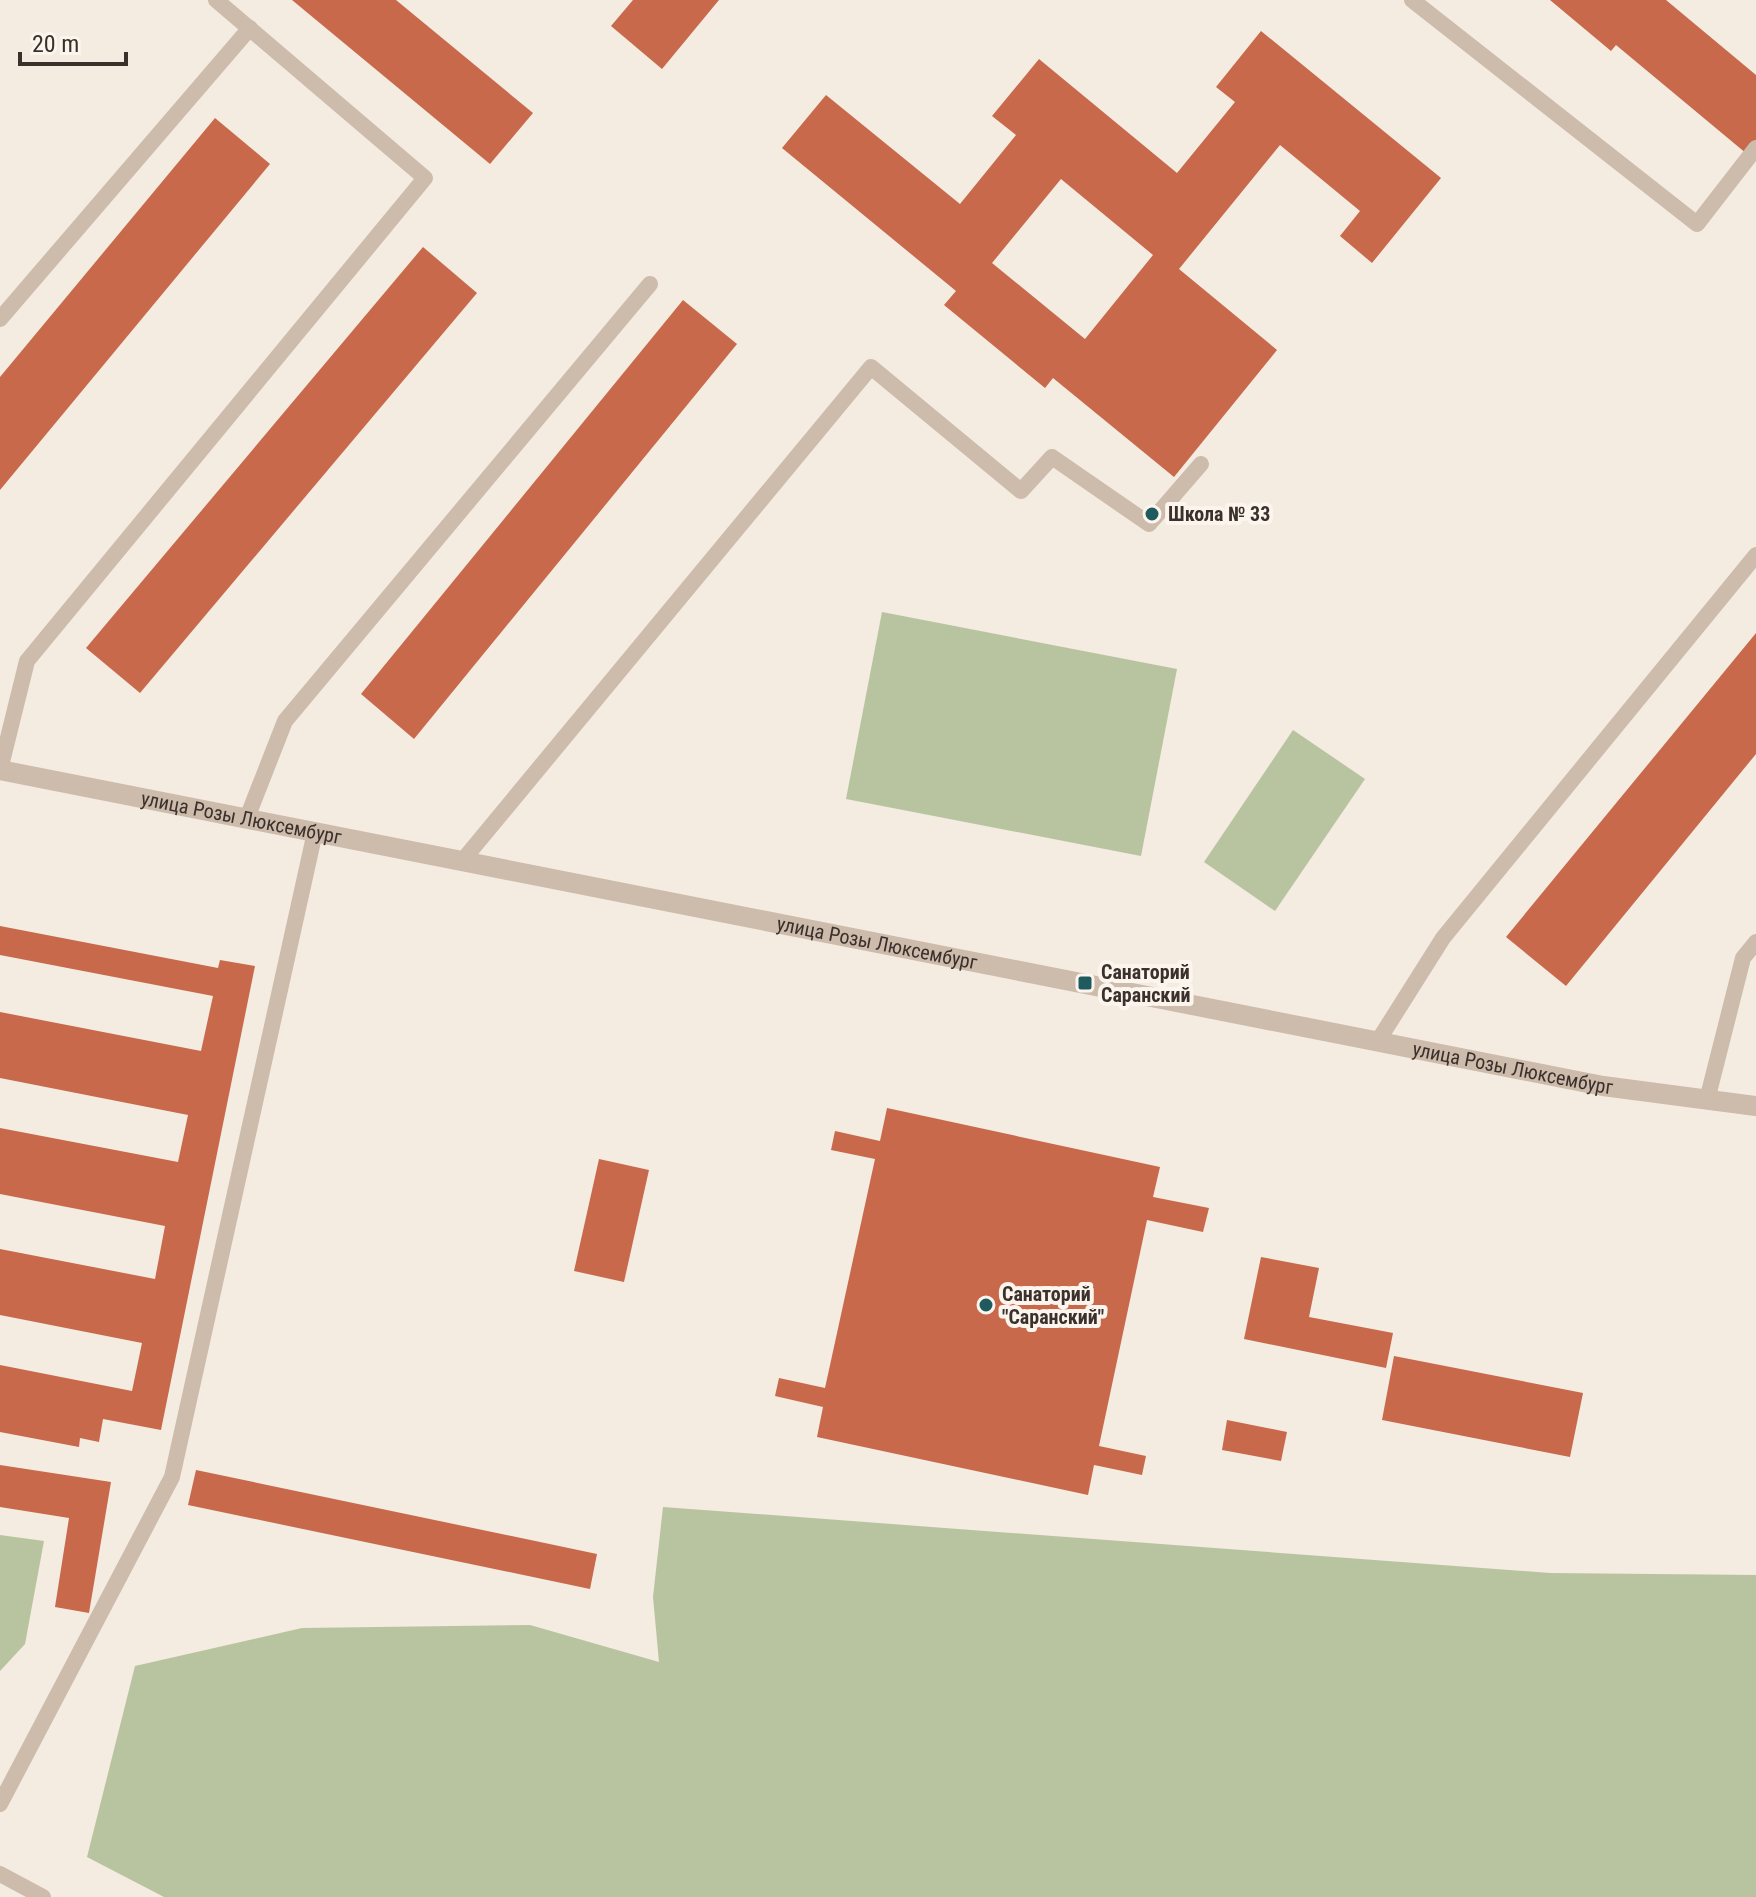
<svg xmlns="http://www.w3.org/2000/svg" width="1756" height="1897" font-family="'Roboto Condensed',sans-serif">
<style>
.green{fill:#b8c4a0}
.building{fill:#c8694b;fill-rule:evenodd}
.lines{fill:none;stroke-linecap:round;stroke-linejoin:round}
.lane{stroke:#cdbbac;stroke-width:16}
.street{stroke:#cdbbac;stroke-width:20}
.poi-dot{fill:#1f5a5e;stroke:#fbf5ee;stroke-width:3}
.labels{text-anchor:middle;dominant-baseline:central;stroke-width:8;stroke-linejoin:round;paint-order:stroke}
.poi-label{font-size:20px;font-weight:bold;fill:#3b302b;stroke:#fbf5ee;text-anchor:start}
.street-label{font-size:20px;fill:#3b302b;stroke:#fbf5ee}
</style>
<rect width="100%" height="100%" fill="#f4ebe1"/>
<g class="green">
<polygon points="882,612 1177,669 1141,856 846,799"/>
<polygon points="1293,730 1365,779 1275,911 1204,862"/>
<polygon points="663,1507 1550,1573 1756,1575 1756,1897 164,1897 87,1857 135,1666 302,1628 530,1625 659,1662 653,1597"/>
<polygon points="0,1535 44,1541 25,1644 0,1671"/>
</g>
<g class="building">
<polygon points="292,0 396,0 533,113 490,164"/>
<polygon points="633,0 719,0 662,69 611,26"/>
<polygon points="1550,0 1666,0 1756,75 1756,144 1747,154 1616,45 1611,51"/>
<path d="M1261,31L1441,178L1372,263L1340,236L1360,211L1280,145L1179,269L1277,350L1174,477L1053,378L1045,388L944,305L956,291L782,148L826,95L960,204L1016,135L992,116L1039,59L1177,173L1235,102L1216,87ZM1061,179L1153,255L1085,339L992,263Z"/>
<polygon points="215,118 270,164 0,490 0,377"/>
<polygon points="423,247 477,293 140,693 86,648"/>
<polygon points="683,300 737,344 414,739 361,694"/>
<polygon points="1756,633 1756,754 1566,986 1506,937"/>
<polygon points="0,926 218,968 220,960 255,966 161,1430 103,1419 99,1442 80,1438 79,1447 0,1432 0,1365 132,1391 142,1343 0,1315 0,1249 155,1279 165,1226 0,1194 0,1128 178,1162 188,1115 0,1078 0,1012 201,1051 213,996 0,955"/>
<polygon points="887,1108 1160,1167 1153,1197 1209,1208 1203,1232 1147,1220 1099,1446 1146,1456 1142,1475 1094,1465 1088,1495 817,1437 823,1407 775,1396 779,1378 825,1388 875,1159 831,1150 835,1131 880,1141"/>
<polygon points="599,1159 649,1170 624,1282 574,1271"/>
<polygon points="1261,1257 1319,1268 1309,1317 1393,1333 1386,1368 1244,1339"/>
<polygon points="1394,1356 1583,1393 1570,1457 1382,1420"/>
<polygon points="1227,1420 1287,1432 1281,1461 1222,1450"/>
<polygon points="0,1465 111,1482 89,1613 55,1607 69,1518 0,1507"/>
<polygon points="196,1470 597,1554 590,1589 188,1505"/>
</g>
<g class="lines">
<g class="lane">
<polyline points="1412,0 1697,224 1756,148"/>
<polyline points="0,319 250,28"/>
<polyline points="0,770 27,661 425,178 216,0"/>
<polyline points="247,818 285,721 650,284"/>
<polyline points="463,860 871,367 1021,491 1052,457 1149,524 1201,464"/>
<polyline points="1378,1041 1443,938 1756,555"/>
<polyline points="1707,1100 1743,958 1756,942"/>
<polyline points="0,1804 172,1477 315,832"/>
<polyline points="0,1874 43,1897"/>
</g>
<path class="street" id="s1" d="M0,770L1603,1086L1756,1106"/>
</g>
<g class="poi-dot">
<circle cx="1152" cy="514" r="8"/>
<rect x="1077" y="975" width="16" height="16" rx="4"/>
<circle cx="986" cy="1305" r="8"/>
</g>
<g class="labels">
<g class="poi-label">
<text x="1168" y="514">Школа № 33</text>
<text x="1101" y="972">Санаторий<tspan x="1101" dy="23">Саранский</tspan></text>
<text x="1002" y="1294">Санаторий<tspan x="1002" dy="23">"Саранский"</tspan></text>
</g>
<g class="street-label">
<text stroke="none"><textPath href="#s1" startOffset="246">улица Розы Люксембург</textPath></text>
<text stroke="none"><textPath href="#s1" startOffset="894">улица Розы Люксембург</textPath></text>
<text stroke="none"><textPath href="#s1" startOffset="1542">улица Розы Люксембург</textPath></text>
</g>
</g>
<path d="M20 52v12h106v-12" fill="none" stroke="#3b302b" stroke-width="4"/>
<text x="32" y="52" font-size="24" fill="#3b302b" stroke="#fbf5ee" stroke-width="6" paint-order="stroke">20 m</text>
</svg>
